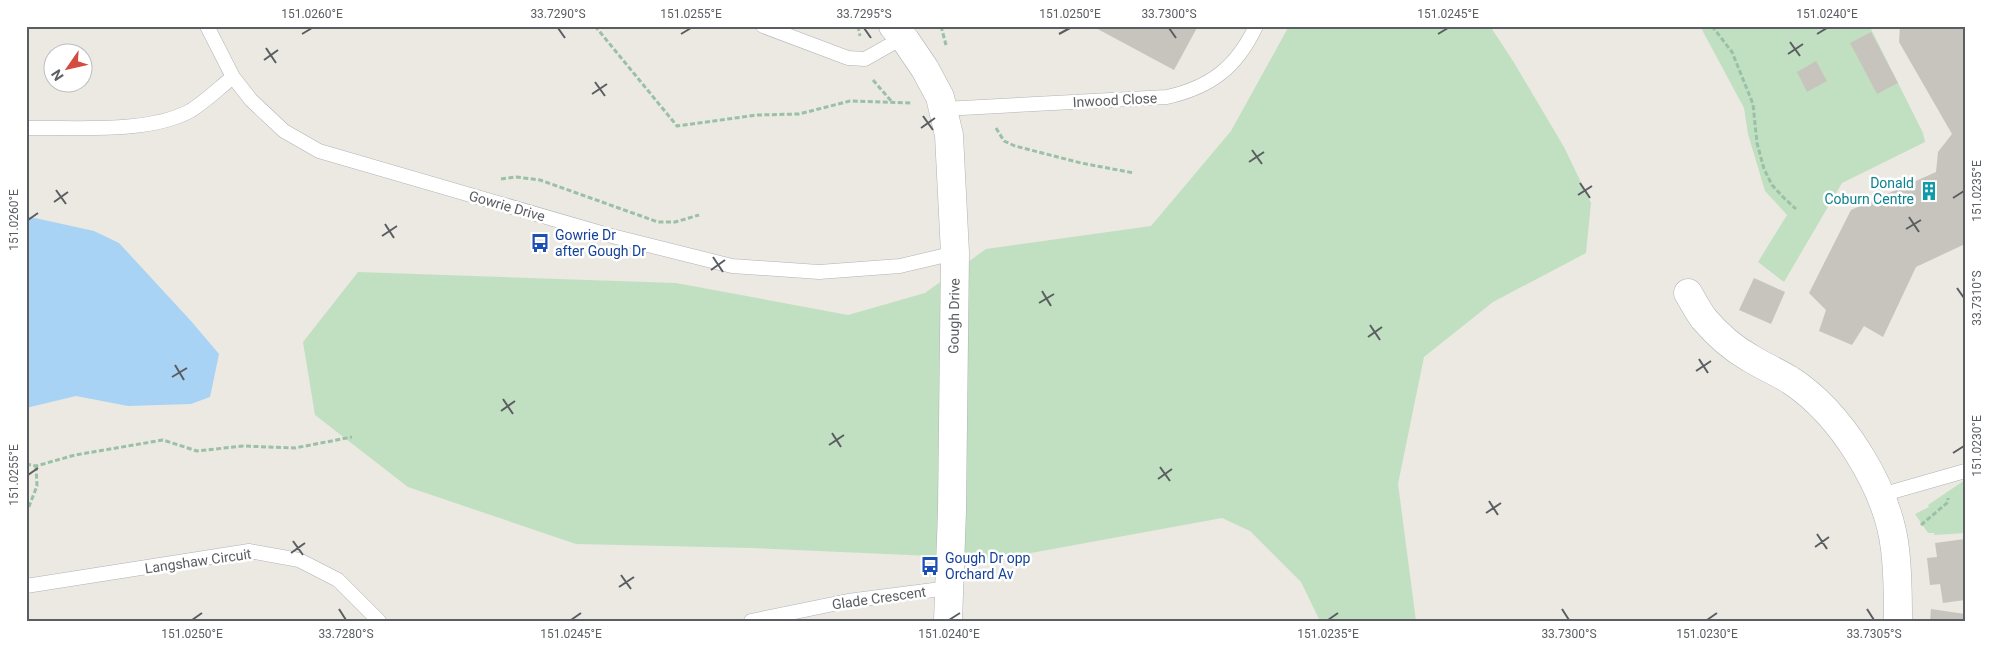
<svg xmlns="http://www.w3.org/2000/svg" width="1991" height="647" font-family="Roboto,sans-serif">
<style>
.green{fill:#c1e0c1}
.water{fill:#a8d3f5}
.building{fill:#c7c4be}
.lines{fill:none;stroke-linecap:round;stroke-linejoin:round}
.service-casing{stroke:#afb2b6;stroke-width:15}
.minor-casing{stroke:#afb2b6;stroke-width:29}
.path{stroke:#9ac0a6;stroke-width:3;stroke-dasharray:5 2.5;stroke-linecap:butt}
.service{stroke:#fff;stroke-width:14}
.minor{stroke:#fff;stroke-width:28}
.ticks{fill:none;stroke:#5a5d61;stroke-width:2}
.labels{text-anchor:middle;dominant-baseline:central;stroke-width:5;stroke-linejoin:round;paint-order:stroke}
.street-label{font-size:14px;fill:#5a5d61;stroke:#fff}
.culture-label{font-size:14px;fill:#0d838f;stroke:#fff;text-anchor:end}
.transit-label{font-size:14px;fill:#164399;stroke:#fff;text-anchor:start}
.neatline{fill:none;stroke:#5a5d61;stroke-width:2}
.ticks-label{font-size:12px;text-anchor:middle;fill:#5a5d61}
</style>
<rect width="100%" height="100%" fill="#ebe9e2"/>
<g class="green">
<polygon points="1289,26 1490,26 1513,61 1564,147 1591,203 1586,253 1493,302 1424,357 1398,484 1416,621 1320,621 1301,582 1250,531 1222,518 998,559 751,548 576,544 408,487 315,415 303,342 358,272 676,283 848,315 925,293 986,249 1151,226 1231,131"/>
<polygon points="1700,26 1872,26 1871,29 1923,133 1925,142 1842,183 1784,282 1758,262 1787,215 1765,191 1748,134 1744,108"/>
<polygon points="1965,480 1965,533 1935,535 1934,533 1928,533 1915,514 1929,507 1928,505"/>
</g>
<polygon class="water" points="26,216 94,231 119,243 191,321 219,354 210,397 191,404 128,406 76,396 26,408"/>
<g class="building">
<polygon points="1092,26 1198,26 1174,70"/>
<polygon points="1900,26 1965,26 1965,244 1916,267 1883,337 1864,326 1852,345 1819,331 1826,310 1809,293 1851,210 1936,172 1938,152 1952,134 1899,42"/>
<polygon points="1871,32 1898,83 1877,94 1850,43"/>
<polygon points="1816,61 1827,81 1807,92 1797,72"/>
<polygon points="1754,278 1785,292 1771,324 1739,310"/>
<polygon points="1965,539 1965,600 1943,603 1940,584 1930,585 1927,558 1937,557 1935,543"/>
<polygon points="1931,609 1965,614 1965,621 1930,621"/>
</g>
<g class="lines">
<g class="service-casing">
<g id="service">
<polyline points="207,26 233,77 251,100 284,131 319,151 608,235 732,266 819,272 900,266 955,253"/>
<polyline points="763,26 848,58 865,59 902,38"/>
<path d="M943,109L1167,97C1211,87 1237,67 1256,26"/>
<path d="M26,128C75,127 147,134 190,111C205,102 219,88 233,77"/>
<polyline points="1881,495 1965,471"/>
<polyline points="26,586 249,551 299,560 338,580 379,621"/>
<polyline points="751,621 848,601 949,588"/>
</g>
</g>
<g class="minor-casing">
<g id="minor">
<polyline points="893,26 906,41 925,69 940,97 949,135 955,253 952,511 948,621"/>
<path d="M1688,293C1693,301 1698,311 1704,319C1716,333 1734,349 1750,358C1763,366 1777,372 1790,380C1841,413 1888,488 1895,549C1898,573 1898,597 1898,621"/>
</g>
</g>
<g class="path">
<polyline points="595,26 677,126 757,115 799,114 850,101 911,103"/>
<polyline points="858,26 860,36"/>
<polyline points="941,26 946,45"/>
<polyline points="1712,26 1732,52 1753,104 1757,143 1764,169 1772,185 1784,198 1796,209"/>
<polyline points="873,80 892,102"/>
<polyline points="996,128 1004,141 1015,146 1081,163 1134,173"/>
<polyline points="501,179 516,177 540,180 658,222 675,222 699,215"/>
<polyline points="26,464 36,466 75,455 163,440 197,451 243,446 295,448 352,437"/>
<polyline points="26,514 37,486 36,466"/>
<polyline points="1921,525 1948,502 1948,498"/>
</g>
<use href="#service" class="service"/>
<use href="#minor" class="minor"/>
</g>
<path class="ticks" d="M558,28L565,38M864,28L871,38M1169,28L1176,38M302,34L312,28M681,34L691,28M1059,34L1070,28M1438,34L1448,28M1817,34L1827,28M1790,42L1800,56M266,48L276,63M1788,54L1803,44M264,60L278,50M595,82L605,96M592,94L607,84M923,116L933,130M921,128L935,118M1252,150L1262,164M1249,162L1264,152M1580,183L1590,198M56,190L66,204M1578,195L1592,186M1953,198L1964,191M54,202L68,192M1909,217L1919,232M28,220L38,213M385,224L394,238M1906,229L1921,220M382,236L397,226M713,257L723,272M711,270L725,260M1957,288L1964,298M1042,291L1051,306M1039,303L1054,294M1370,325L1380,340M1368,337L1382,327M1699,359L1708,373M175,365L184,380M1696,371L1711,361M172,377L187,368M503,399L513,414M501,411L515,401M832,433L841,447M829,445L844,435M1953,453L1964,446M1160,467L1170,481M28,475L38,468M1158,479L1172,469M1489,501L1498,515M1486,513L1501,503M1817,534L1827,549M293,541L303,555M1815,547L1829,537M291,553L305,543M621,575L631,589M619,587L634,577M339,609L346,620M1562,609L1569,620M1867,609L1874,620M192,620L202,613M571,620L581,613M949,620L960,613M1328,620L1338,613M1707,620L1717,613"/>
<defs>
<g id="building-bare" transform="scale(1.5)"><path d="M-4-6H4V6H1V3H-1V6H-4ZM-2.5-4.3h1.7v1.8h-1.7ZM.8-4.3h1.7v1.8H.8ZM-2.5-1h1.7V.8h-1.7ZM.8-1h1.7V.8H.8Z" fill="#0f9aa8" stroke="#fff" stroke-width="2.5" paint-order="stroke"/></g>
<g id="bus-bare" transform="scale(1.5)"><path d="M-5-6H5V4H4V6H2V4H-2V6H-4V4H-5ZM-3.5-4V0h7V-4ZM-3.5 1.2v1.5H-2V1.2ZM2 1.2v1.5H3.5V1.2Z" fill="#1a4fb4" stroke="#fff" stroke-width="2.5" paint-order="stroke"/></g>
</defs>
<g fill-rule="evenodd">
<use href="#building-bare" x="1929" y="191"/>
<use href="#bus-bare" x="540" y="243"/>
<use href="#bus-bare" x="930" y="566"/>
</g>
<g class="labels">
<g class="street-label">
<text transform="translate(1115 100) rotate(-3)">Inwood Close</text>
<text transform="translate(507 206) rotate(16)">Gowrie Drive</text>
<text transform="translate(954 316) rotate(-89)">Gough Drive</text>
<text transform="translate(198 561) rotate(-8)">Langshaw Circuit</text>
<text transform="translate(879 598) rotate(-8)">Glade Crescent</text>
</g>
<g class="culture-label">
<text x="1914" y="183">Donald<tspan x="1914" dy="16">Coburn Centre</tspan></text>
</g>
<g class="transit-label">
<text x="555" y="235">Gowrie Dr<tspan x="555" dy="16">after Gough Dr</tspan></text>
<text x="945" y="558">Gough Dr opp<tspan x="945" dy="16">Orchard Av</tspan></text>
</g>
</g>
<rect width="1991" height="647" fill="none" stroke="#ffffff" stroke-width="55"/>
<g transform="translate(68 68) rotate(236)"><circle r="24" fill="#ffffff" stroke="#bdbec0"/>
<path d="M0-4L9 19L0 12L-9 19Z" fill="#d44b3f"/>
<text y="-8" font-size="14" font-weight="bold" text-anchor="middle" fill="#5a5d61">N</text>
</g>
<rect x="28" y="28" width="1936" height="592" class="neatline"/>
<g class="ticks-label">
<text x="312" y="18">151.0260°E</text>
<text x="558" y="18">33.7290°S</text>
<text x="691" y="18">151.0255°E</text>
<text x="864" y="18">33.7295°S</text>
<text x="1070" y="18">151.0250°E</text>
<text x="1169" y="18">33.7300°S</text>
<text x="1448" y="18">151.0245°E</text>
<text x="1827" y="18">151.0240°E</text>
<text transform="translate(1977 191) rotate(-90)" y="4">151.0235°E</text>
<text transform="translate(14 220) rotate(-90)" y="4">151.0260°E</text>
<text transform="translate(1977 298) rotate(-90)" y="4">33.7310°S</text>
<text transform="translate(1977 446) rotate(-90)" y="4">151.0230°E</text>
<text transform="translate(14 475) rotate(-90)" y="4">151.0255°E</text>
<text x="192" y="638">151.0250°E</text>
<text x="346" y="638">33.7280°S</text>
<text x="571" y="638">151.0245°E</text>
<text x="949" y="638">151.0240°E</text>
<text x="1328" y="638">151.0235°E</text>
<text x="1569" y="638">33.7300°S</text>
<text x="1707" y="638">151.0230°E</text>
<text x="1874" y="638">33.7305°S</text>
</g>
</svg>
